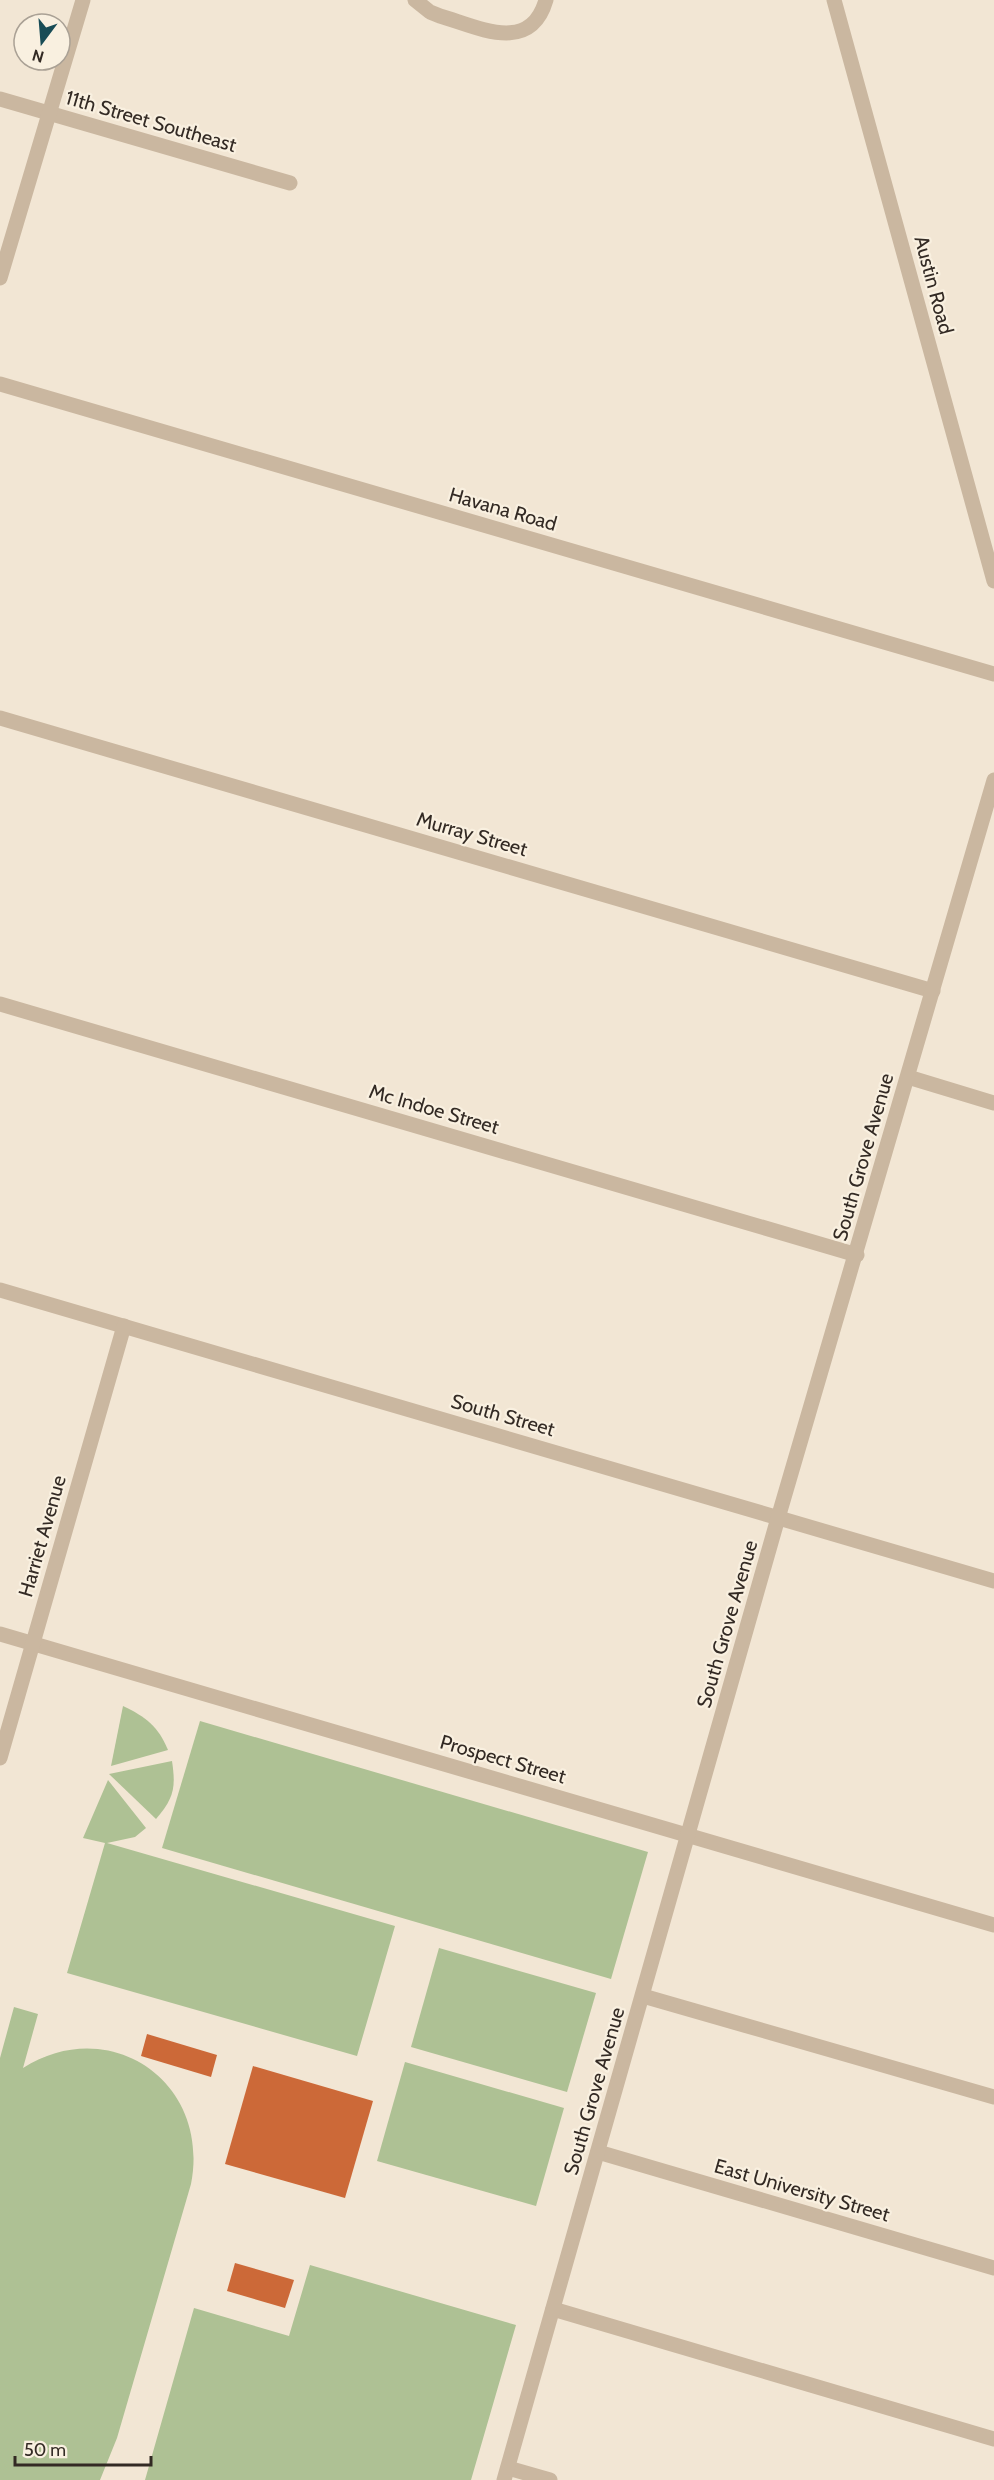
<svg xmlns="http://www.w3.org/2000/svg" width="994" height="2480" font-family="Cabin,sans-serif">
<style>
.green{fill:#aec194}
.building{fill:#cc6938}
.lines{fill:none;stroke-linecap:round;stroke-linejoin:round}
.minor{stroke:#cab7a0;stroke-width:15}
.labels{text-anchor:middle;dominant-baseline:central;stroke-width:4.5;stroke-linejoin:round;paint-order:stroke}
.street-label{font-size:20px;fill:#332a24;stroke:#f9f0e0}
</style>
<rect width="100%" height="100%" fill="#f2e6d4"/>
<g class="green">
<path d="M123,1706C146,1717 158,1726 168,1750L111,1766Z"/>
<polygon points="200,1721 648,1852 611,1979 162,1848"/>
<path d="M172,1761C176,1788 174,1798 156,1819L109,1774Z"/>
<polygon points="108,1780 146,1828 135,1837 107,1843 395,1926 357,2056 67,1973 105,1843 83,1838"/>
<polygon points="439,1948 596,1993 567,2092 411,2047"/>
<path d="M14,2007L38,2014L23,2068C110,2013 211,2082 191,2184L117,2438L100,2480H0V2058Z"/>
<polygon points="405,2062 564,2108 536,2206 377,2161"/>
<polygon points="310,2265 516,2325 471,2480 145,2480 194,2308 289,2336"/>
</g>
<g class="building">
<polygon points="147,2034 217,2055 211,2077 141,2056"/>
<polygon points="253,2066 373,2101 345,2198 225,2164"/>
<polygon points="235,2263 294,2280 285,2308 227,2291"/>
</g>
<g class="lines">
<g class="minor">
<path d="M415,0L430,12L440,16C478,27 530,55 546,0"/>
<polyline points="834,0 994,581"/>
<polyline points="0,99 290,183"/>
<polyline points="0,278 83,0"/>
<polyline points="0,384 994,674"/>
<polyline points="0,718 933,991"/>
<polyline points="0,1004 857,1255"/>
<polyline points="908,1077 994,1103"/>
<polyline points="0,1290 994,1581"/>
<polyline points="0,1634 994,1925"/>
<polyline points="0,1758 124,1326"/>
<polyline points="643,1996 994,2097"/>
<polyline points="598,2152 994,2268"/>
<polyline points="553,2309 994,2439"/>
<polyline points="508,2468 550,2480"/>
<polyline points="504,2480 778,1518 994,780"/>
</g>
</g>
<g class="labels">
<g class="street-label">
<text transform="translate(151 121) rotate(16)">11th Street Southeast</text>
<text transform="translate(934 285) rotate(75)">Austin Road</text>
<text transform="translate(503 509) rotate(16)">Havana Road</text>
<text transform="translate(472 834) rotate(16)">Murray Street</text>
<text transform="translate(434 1109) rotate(16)">Mc Indoe Street</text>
<text transform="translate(863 1157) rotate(-74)">South Grove Avenue</text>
<text transform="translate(503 1415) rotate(16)">South Street</text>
<text transform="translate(42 1536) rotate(-74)">Harriet Avenue</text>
<text transform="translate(727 1624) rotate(-74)">South Grove Avenue</text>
<text transform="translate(503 1759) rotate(16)">Prospect Street</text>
<text transform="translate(594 2091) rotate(-74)">South Grove Avenue</text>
<text transform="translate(802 2190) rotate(16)">East University Street</text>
</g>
</g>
<g transform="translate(42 42) rotate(196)"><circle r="28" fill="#f9f0e0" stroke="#aaa195" stroke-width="1.5"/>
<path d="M0-4.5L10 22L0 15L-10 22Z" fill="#184c56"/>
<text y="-9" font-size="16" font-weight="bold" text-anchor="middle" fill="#332a24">N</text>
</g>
<path d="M15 2456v9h136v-9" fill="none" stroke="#332a24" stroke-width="3"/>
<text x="24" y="2456" font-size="18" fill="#332a24" stroke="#f9f0e0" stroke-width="4.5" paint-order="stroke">50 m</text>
</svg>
